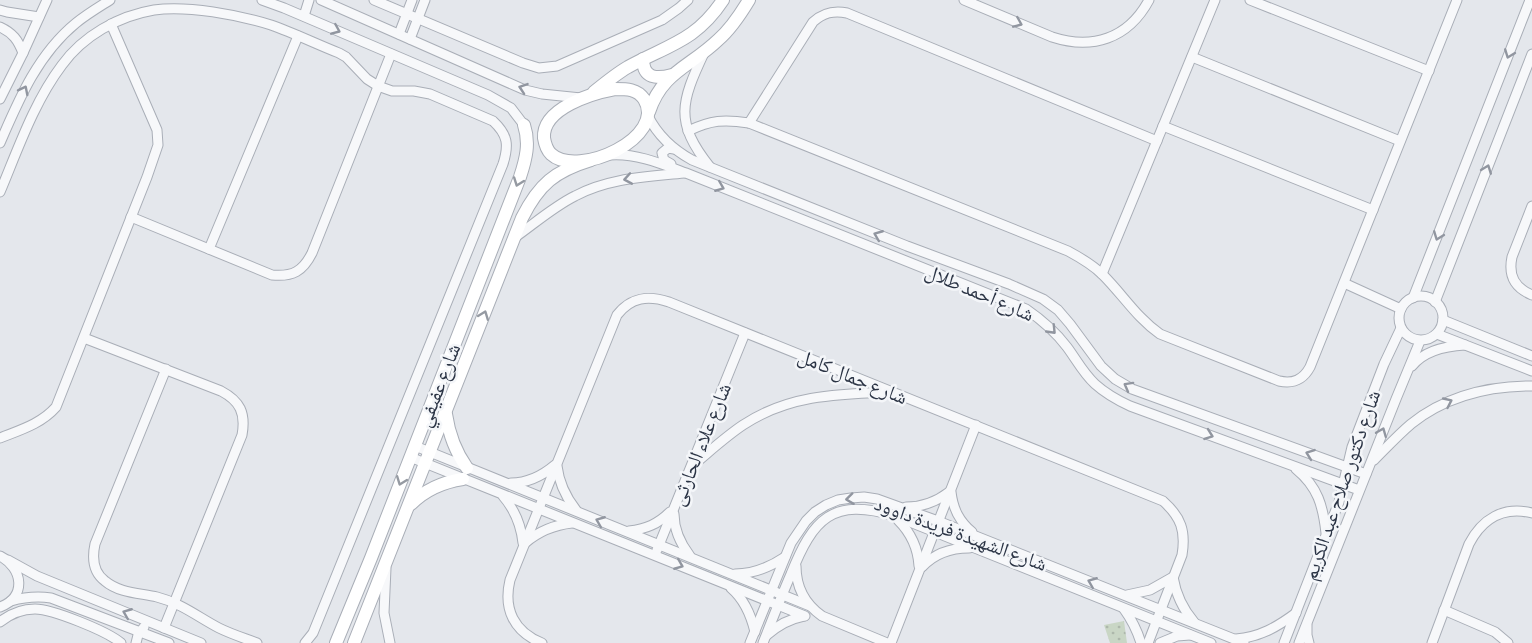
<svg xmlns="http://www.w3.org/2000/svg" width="1532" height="643" font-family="'Asap Condensed','Noto Naskh Arabic',sans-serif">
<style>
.grass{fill:url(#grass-dots)}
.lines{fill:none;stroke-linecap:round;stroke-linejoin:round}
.street-casing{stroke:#a9aeb7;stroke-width:11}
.secondary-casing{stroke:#a9aeb7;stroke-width:14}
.street{stroke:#f7f8fa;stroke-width:9}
.secondary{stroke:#fff;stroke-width:12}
.oneway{stroke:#9196a0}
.oneway2{stroke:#959aa2}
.labels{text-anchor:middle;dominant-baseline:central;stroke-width:5;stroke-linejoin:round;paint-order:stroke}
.street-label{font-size:20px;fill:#2b3445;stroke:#f4f6f9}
</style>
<defs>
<pattern id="grass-dots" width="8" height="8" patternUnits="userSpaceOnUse" patternTransform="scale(1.5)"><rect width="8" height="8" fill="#c9d6c5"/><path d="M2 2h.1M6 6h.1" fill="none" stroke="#adb8ab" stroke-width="1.8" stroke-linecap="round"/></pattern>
</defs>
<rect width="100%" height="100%" fill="#e4e7ec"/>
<polygon class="grass" points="1124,621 1127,643 1110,643 1104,625"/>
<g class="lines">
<g class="street-casing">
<g id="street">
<polyline points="262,0 284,8 488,95 511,108 524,125"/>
<polyline points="321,0 525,90 542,94 581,98"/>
<polyline points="374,0 523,63 539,68 557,66 662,20 679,8 688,0"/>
<path d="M964,0L1052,37C1092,50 1128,39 1149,0"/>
<polyline points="1250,0 1429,71"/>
<polyline points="0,10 7,12 39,17"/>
<polyline points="304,16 309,0"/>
<path d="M0,27C13,33 18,40 23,53"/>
<polyline points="399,34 412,0"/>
<polyline points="410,39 425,0"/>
<path d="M704,53C681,102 674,122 710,167"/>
<polyline points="1192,57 1400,141"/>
<polyline points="0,99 23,53 47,0"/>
<path d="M648,116C658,136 672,149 692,160L907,246L1009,284L1043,299L1058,310L1070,324L1101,366L1115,379L1132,389L1366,474"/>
<path d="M749,123L813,22C823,13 833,10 847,13L1157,141"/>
<polyline points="1163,126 1373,210"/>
<path d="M688,131C711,120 724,119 749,123L1068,251C1081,258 1093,265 1103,275C1123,295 1137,318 1160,334L1279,381C1293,384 1303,380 1310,367L1457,0"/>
<path d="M0,143C19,99 38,54 76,23C87,14 99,7 110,0"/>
<path d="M610,155C636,153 662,164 686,173L1026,309C1042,320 1055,331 1067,347C1076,359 1083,373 1095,384C1105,393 1117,400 1130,406L1359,490"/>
<polyline points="671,164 664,160 662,153 668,148 674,149"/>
<path d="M0,192C18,149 34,102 62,65C83,36 118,16 154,10C187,5 239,15 271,25C294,33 316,44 339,53L346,57L367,79L378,86L392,91H414L430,94L493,121C508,135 509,145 503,164L313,633L305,643"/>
<path d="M1532,206L1512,257C1508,276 1515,288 1532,295"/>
<path d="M131,217L272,275C293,277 303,271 312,253L391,54"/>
<path d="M514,238C534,224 553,207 575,196C609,178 646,177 684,173"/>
<polyline points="209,249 298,36"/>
<polyline points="1102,274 1215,0"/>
<polyline points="1344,283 1401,309"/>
<circle cx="1421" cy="318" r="22"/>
<polyline points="1413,298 1530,0"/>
<polyline points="1435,302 1532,54"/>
<polyline points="1443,320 1532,356"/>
<polyline points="1437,334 1532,371"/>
<path d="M84,338L221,391C240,401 246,413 242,435L164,628"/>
<path d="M1412,366C1424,351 1446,346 1465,345"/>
<path d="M166,369L95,544C92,558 93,572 105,581C119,593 140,593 157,597C181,603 198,617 219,628C231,634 244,638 257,643"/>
<path d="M0,438C20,430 41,424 56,407L147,177L158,145L157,130L111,24"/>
<polyline points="415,446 810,606"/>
<polyline points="410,457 805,616"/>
<path d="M1374,460C1386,448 1398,435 1411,424C1446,396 1488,386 1532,386"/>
<path d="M557,466C559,483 565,496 576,510"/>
<path d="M692,466C709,452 725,437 743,425C788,395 837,394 889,392"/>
<path d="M1296,469C1318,487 1323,506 1326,533"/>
<path d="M511,483C528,483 542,476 555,465"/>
<path d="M951,492C953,509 959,521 972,532"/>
<path d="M503,496C515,510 521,524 523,543"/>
<path d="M906,507C923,507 936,502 949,492"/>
<path d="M674,514C674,530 680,543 690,556"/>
<path d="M898,520C911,533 918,548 919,566"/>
<path d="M629,531C646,529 658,524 670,512"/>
<path d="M525,543C539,531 553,525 572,523"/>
<polyline points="657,550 745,333"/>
<path d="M0,556C23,568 27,597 0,607"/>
<polyline points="8,560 37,576 201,643"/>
<path d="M796,566C796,587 805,604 822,616L887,643"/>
<path d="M922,567C934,554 950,548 969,548"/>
<polyline points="386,568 384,613 390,643"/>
<path d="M735,574C754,574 770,567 785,557"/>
<path d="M731,588C745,600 751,615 755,632"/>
<path d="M1127,595L1150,590L1173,577C1176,595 1182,608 1194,622"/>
<path d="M11,601C25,597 37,596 51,598L169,643"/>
<path d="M1124,609C1132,620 1137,630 1141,643"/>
<polyline points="1444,610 1495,632 1508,643"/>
<path d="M0,622C10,614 22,609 35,609C52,609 107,631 121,643"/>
<polyline points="1307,625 1307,635 1309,643"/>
<path d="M767,635C778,625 789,619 804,616"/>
<path d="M1236,639C1260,637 1277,627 1296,613"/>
<polyline points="136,643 138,635 144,627"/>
<path d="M542,643C514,632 503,609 510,580L617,315C631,297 648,295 669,302L1163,501C1181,517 1186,531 1182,555L1148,643"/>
<polyline points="750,643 791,543 806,521 815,512 826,505 838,500 851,498 864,497 877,499 938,521 1244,643"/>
<path d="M763,643C772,620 781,597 791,574C813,519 832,497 895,516L1211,643"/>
<polyline points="891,643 976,425"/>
<polyline points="1160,643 1177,636 1190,635"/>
<polyline points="1284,643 1339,502 1352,447 1384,364 1401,328"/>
<polyline points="1299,643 1396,399 1420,341"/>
<path d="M1432,643L1469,544C1482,519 1503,506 1532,513"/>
</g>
</g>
<g class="secondary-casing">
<g id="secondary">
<path d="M643,59C643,79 657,79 672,75"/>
<path d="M615,89C627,89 637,89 644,99C668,137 578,179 551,154C547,150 545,144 544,138C542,108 593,93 615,89Z"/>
<path d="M594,92C605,83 616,74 628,67C668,45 696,41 723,0"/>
<path d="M649,112C662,72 690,67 718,40C731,29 740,15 749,0"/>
<path d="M446,414C449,435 455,451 467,468"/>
<path d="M411,504C426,489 443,482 463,479"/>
<path d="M336,643L371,558L520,177C526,159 530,143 524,125"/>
<path d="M354,643L522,218C539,184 555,171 591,160"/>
</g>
</g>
<use href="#street" class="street"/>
<use href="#secondary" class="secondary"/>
</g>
<defs><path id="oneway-chevron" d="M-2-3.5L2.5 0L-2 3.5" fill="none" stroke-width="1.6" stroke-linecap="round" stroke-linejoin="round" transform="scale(1.5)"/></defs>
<g class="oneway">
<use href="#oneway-chevron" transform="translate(1018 23) rotate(23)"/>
<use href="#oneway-chevron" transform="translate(336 30) rotate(23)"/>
<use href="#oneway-chevron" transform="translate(1509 54) rotate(111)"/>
<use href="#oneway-chevron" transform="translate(523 88) rotate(-161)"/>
<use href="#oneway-chevron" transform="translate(24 90) rotate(-63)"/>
<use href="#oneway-chevron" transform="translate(1487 169) rotate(-69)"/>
<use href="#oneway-chevron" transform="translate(628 179) rotate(170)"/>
<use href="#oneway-chevron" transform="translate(720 187) rotate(22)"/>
<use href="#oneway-chevron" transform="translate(878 235) rotate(-158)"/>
<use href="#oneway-chevron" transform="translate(1438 236) rotate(111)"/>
<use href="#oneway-chevron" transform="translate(1052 330) rotate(46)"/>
<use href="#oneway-chevron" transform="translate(1128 386) rotate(-151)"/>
<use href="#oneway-chevron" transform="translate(1448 402) rotate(-25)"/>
<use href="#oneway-chevron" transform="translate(1382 432) rotate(-68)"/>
<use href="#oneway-chevron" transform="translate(1209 435) rotate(20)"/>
<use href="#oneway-chevron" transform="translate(1310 454) rotate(-160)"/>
<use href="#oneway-chevron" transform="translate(850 499) rotate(173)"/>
<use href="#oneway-chevron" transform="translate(600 521) rotate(-158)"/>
<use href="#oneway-chevron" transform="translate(679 565) rotate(22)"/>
<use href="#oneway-chevron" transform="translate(1092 582) rotate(-158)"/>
<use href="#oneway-chevron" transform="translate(127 613) rotate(-158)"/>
</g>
<g class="oneway2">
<use href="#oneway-chevron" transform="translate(518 182) rotate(110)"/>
<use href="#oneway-chevron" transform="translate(484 315) rotate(-69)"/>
<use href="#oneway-chevron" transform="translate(401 481) rotate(111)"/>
</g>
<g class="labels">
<g class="street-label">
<text transform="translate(980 292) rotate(23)">شارع أحمد طلال</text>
<text transform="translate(853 376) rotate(22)">شارع جمال كامل</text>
<text transform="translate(438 385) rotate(-69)">شارع عفيفي</text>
<text transform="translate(700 444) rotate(-68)">شارع علاء الحارثى</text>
<text transform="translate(1341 485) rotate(-71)">شارع دكتور صلاح عبد الكريم</text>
<text transform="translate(961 533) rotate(20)">شارع الشهيدة فريدة داوود</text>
</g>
</g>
</svg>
